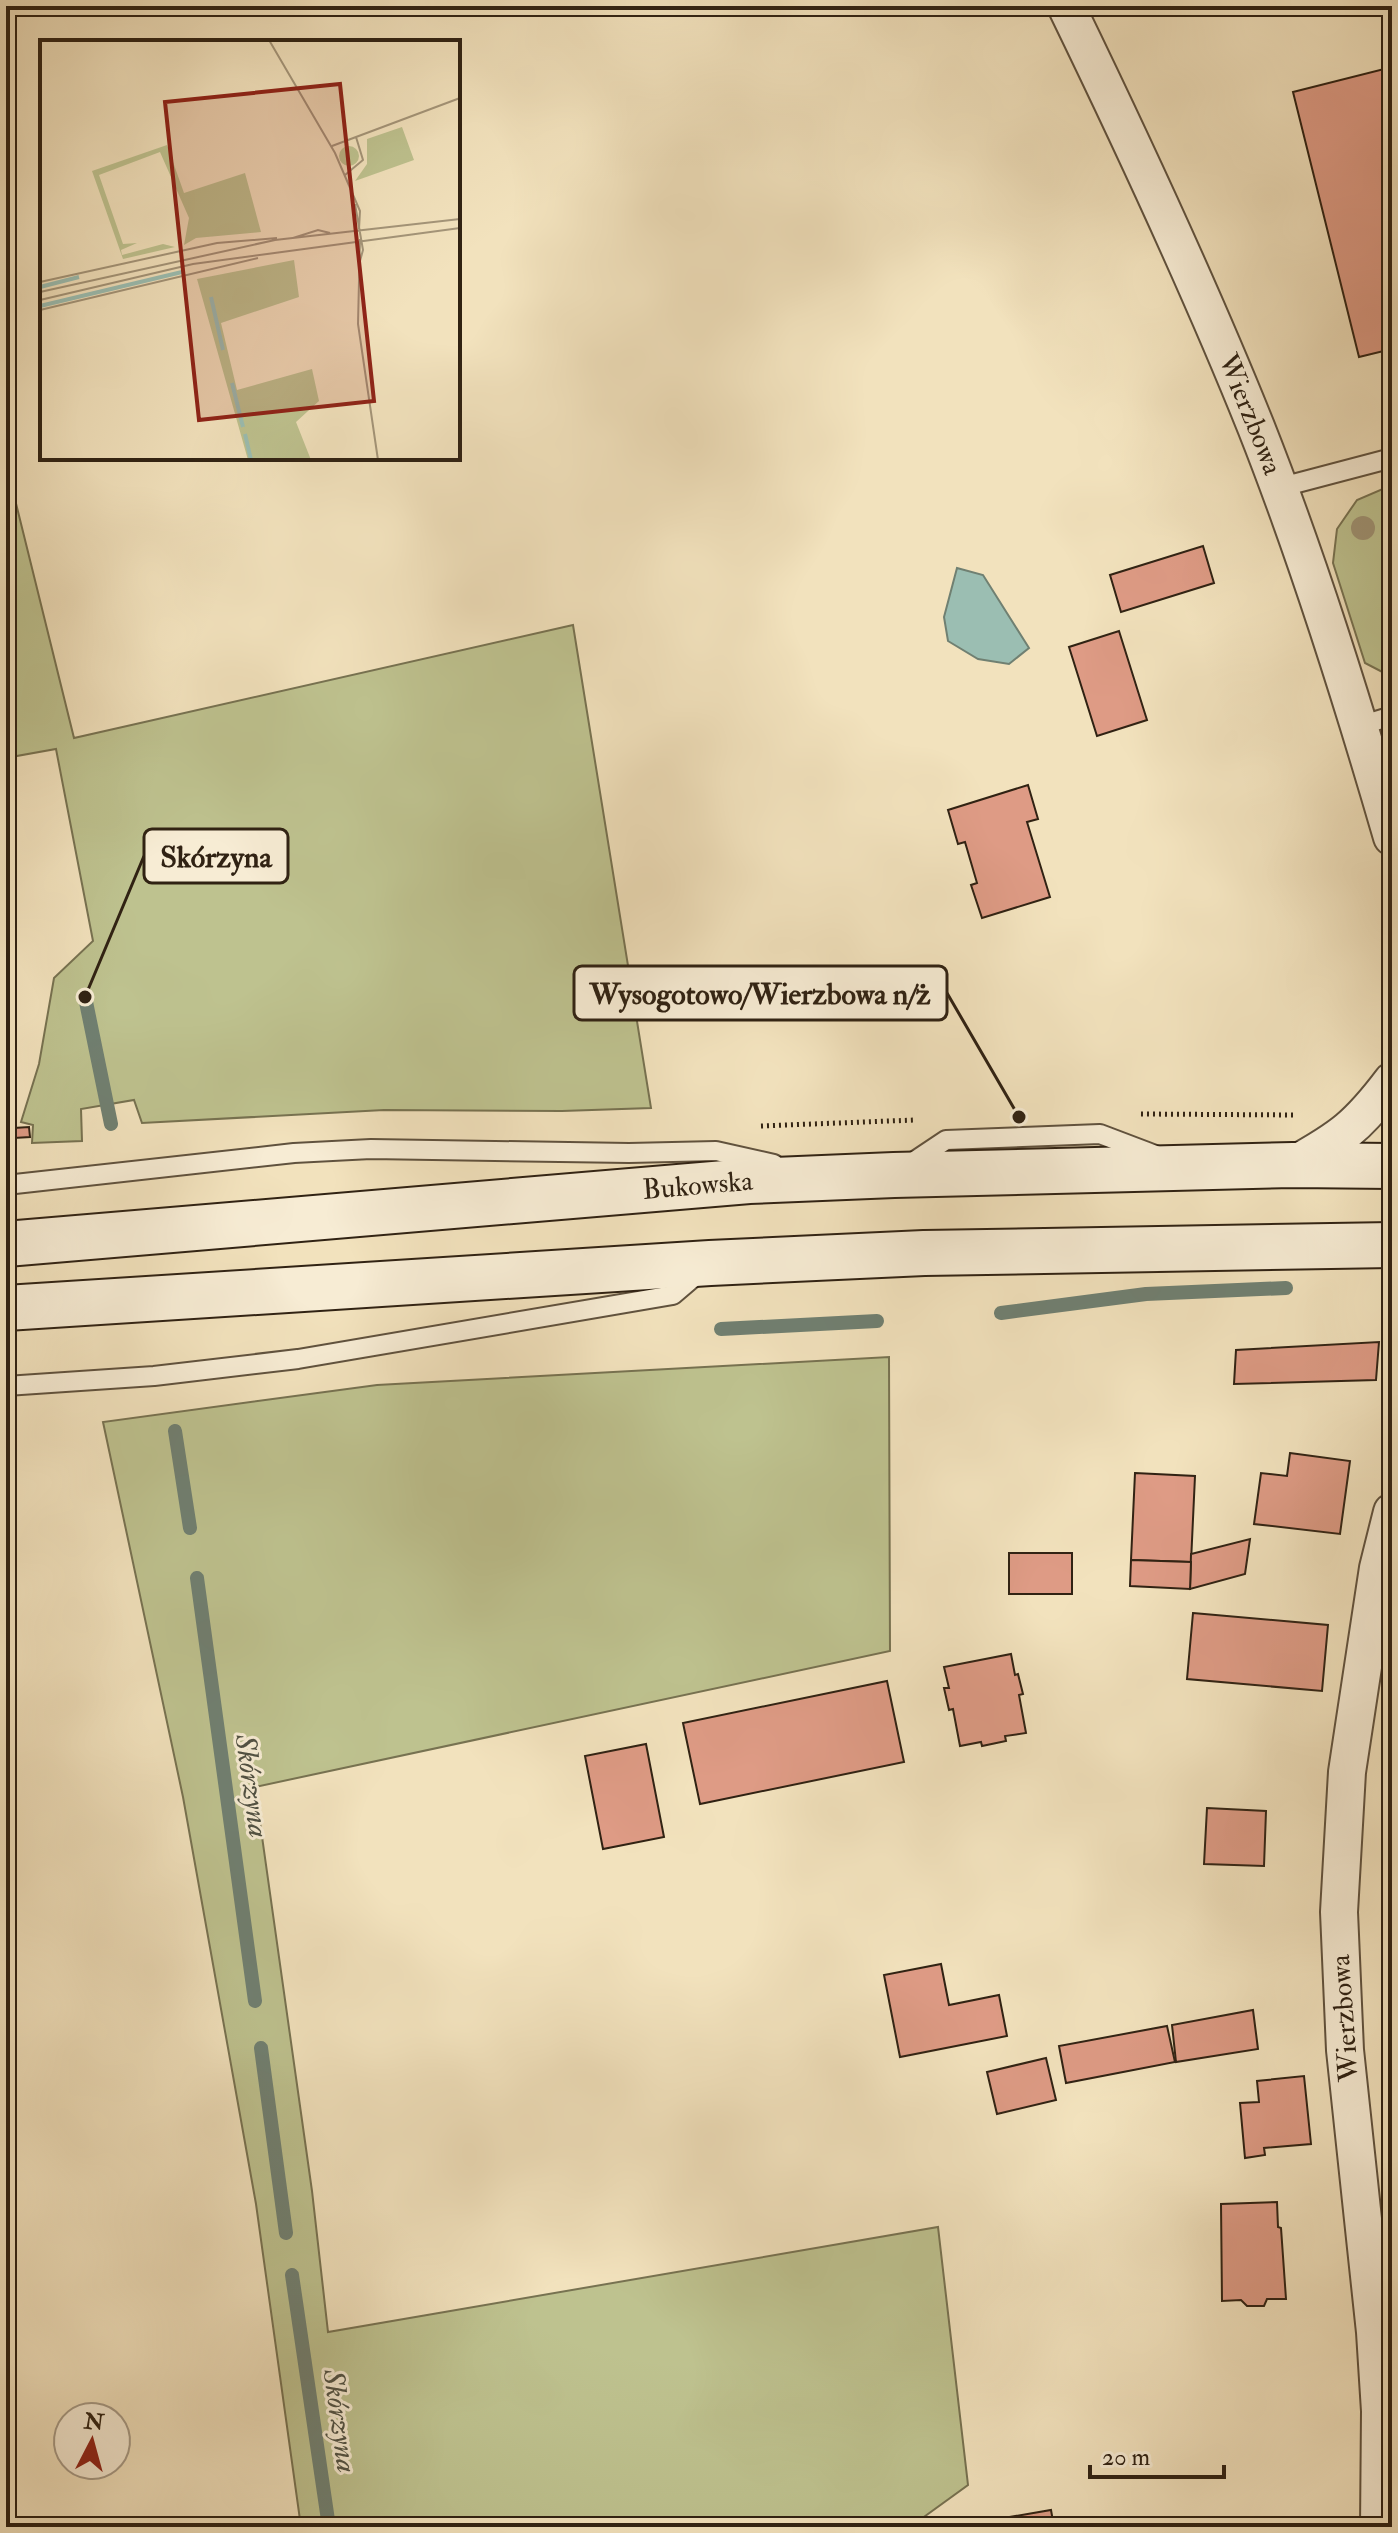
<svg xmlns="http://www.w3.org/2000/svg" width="1398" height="2533" font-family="'IM FELL Double Pica',serif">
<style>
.green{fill:#bec28f;stroke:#777251;stroke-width:2}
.water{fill:#9bbeb2;stroke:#708072;stroke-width:2}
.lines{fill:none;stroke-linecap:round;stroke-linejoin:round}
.stream{stroke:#708072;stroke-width:14}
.building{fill:#de9b85;stroke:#302213;stroke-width:2}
.lane-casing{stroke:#60523e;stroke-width:22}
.street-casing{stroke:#60523e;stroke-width:40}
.secondary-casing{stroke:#302213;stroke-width:48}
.path{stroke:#302213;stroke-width:5;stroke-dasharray:2 4;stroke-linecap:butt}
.lane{stroke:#f7ecd4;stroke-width:18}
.street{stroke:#f7ecd4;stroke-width:36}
.secondary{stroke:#f7ecd4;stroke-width:44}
.tree{fill:#9f9374}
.labels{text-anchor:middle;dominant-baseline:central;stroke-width:6;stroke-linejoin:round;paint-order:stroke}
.street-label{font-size:28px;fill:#302213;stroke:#f7ecd4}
.water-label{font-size:30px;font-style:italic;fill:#505143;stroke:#f7ecd4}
.inset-river{fill:none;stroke:#9bbeb2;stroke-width:4}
.inset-road{fill:none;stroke:#a49579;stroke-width:2}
.view{fill:#8f2418;fill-opacity:0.15;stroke:#8f2418;stroke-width:4}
.inset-edge{fill:none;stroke:#302213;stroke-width:4}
.leader{fill:none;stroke:#302213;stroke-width:3}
.callout-dot{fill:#302213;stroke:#f7ecd4;stroke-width:3}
.callout{fill:#f7ecd4;stroke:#302213;stroke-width:3}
.callout-label{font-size:30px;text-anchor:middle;font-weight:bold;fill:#302213}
</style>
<rect width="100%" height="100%" fill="#f2e2bd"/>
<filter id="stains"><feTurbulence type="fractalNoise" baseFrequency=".0025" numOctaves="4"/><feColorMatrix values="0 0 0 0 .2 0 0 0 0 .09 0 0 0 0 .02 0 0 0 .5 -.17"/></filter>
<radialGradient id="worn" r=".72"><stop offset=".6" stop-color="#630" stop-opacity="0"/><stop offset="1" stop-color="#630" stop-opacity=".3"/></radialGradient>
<g class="green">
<polygon points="6,463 74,738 573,625 651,1108 562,1111 384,1110 142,1123 134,1100 81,1109 82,1141 32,1143 33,1125 21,1122 39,1064 54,978 93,941 56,749 11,757 6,735"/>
<polygon points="1392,485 1392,677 1365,663 1333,563 1337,529 1357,500"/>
<polygon points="889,1357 890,1651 255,1787 312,2191 328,2332 938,2227 968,2485 910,2527 301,2527 256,2204 183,1797 103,1422 377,1385"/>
</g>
<polygon class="water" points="957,568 983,575 1029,648 1009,664 978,659 948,641 944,617"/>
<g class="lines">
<g class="stream">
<polyline points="85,997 111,1124"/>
<polyline points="1001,1313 1146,1294 1286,1288"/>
<polyline points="721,1329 877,1321"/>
<polyline points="175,1431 190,1528"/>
<polyline points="197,1578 255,2001"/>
<polyline points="261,2048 286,2233"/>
<polyline points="292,2275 329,2527"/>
</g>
</g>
<g class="building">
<polygon points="1392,67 1392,349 1359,357 1293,92"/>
<polygon points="1203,546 1214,583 1121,612 1110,575"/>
<polygon points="1119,631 1147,720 1097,736 1069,647"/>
<polygon points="1028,785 1038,819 1027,822 1050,897 982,918 971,885 977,883 965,842 958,844 948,810"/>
<polygon points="29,1127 30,1137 14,1138 14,1128"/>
<polygon points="1379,1342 1376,1380 1234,1384 1236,1350"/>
<polygon points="1290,1453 1350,1461 1340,1534 1254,1524 1261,1473 1287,1476"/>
<polygon points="1135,1473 1195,1476 1191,1562 1131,1560"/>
<polygon points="1250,1539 1245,1574 1190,1589 1191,1554"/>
<rect x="1009" y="1553" width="63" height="41"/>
<polygon points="1131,1560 1191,1562 1190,1589 1130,1586"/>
<polygon points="1193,1613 1328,1625 1322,1691 1187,1679"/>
<polygon points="1011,1654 1015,1675 1018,1674 1023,1694 1019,1695 1026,1733 1005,1736 1006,1741 982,1746 981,1742 960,1746 953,1709 949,1710 944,1688 949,1688 944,1667"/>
<polygon points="887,1681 904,1762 700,1804 683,1723"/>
<polygon points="646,1744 664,1837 603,1849 585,1756"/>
<polygon points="1207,1808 1266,1811 1264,1866 1204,1864"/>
<polygon points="941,1964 949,2005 999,1995 1007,2036 900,2057 884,1975"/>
<polygon points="1253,2010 1258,2049 1176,2062 1172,2025"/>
<polygon points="1167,2026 1175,2062 1066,2083 1059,2046"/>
<polygon points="1046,2058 1056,2100 997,2114 987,2072"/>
<polygon points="1304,2076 1311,2144 1264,2148 1265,2155 1245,2158 1240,2103 1259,2102 1257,2081"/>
<polygon points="1277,2202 1278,2227 1281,2228 1286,2299 1267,2299 1264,2306 1247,2306 1241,2300 1222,2301 1221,2204"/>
<polygon points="1051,2510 1054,2527 951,2527"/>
</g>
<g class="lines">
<g class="lane-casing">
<g id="lane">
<polyline points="1278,488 1392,458"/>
<polyline points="1359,726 1392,716"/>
<polyline points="907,1166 946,1140 1100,1134 1158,1156"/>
<polyline points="6,1185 294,1153 371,1149 629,1153 716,1151 774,1164"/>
<polyline points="6,1386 154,1376 298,1359 673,1295 700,1272"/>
</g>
</g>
<g class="street-casing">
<g id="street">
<path id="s1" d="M1066,6C1133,144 1199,285 1256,427C1309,561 1352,699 1392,837"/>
<path d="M1293,1165C1342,1138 1358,1126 1392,1081"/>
<polyline points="1379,2527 1380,2411 1375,2332 1345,2050 1339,1912 1347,1772 1378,1568 1392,1512"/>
</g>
</g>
<g class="secondary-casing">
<g id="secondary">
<path id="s2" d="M6,1244L749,1181L894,1175L1293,1165L1392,1166"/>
<polyline points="6,1308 710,1263 924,1253 1392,1245"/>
</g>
</g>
<g class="path">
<polyline points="1141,1114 1295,1115"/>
<polyline points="761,1126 915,1120"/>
</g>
<use href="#lane" class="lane"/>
<use href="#street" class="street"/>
<use href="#secondary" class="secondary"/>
</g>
<circle class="tree" cx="1363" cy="528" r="12"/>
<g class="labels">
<g class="street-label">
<text stroke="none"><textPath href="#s1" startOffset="448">Wierzbowa</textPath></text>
<text stroke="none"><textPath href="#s2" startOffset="694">Bukowska</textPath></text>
<text transform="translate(1345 2018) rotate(-94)">Wierzbowa</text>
</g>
<g class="water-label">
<text transform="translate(252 1786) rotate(82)">Skórzyna</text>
<text transform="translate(340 2421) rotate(82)">Skórzyna</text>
</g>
</g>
<g transform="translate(40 40)">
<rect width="420" height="420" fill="#f2e2bd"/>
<path d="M362,87L374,120L315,141L327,124V99ZM127,105L144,153L205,133L221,192L156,198L144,205L149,178L120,112L59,135L83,204L97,203L81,210L82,215L123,204L135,207L83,219L52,131ZM299 116a10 10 0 1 1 20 0a10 10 0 1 1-20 0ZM254,220L259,257L181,283L197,350L272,329L279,361L256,382L271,420H208L157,239Z" fill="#bec28f"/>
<path class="inset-river" d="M0,247L39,237M171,257L183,310M0,266L142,232M192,343L203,387M205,394L211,420"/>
<path class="inset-road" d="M229,0L295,113L320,171L319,189M292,106L420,58M305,135L323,120L316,97M315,164L323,210L320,221M253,198L278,190L290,193M320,199L318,284L338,420M0,242L177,203L237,198M0,252L235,200L420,179M0,260L153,224L420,188M0,270L218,218"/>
<path class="view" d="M300,44L334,361L159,380L125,62Z"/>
<rect width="420" height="420" class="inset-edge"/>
</g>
<path class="leader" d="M85 997L144 856M1019 1117L947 993"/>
<g class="callout-dot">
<circle cx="85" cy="997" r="8"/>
<circle cx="1019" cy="1117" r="8"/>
</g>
<g class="callout">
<rect x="144" y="829" width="144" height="54" rx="8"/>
<rect x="574" y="966" width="373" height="54" rx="8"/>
</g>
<g class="callout-label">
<text x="216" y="867">Skórzyna</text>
<text x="760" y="1004">Wysogotowo/Wierzbowa n/ż</text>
</g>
<rect width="1398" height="2533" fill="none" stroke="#f2e2bd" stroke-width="32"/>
<rect x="8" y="8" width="1382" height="2517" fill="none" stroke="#302213" stroke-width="4"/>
<rect x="16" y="16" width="1366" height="2501" fill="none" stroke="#302213" stroke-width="2"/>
<g transform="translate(92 2441) rotate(6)"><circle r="38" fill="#f7ecd4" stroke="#a79b87" stroke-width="2"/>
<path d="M0-6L14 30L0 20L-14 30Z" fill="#8f2418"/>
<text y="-12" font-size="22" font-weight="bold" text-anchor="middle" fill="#302213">N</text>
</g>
<path d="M1090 2465v12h134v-12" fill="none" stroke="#302213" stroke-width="4"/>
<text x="1102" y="2465" font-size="24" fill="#302213" stroke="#f7ecd4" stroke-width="6" paint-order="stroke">20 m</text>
<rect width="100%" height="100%" filter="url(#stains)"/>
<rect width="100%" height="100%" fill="url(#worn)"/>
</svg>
